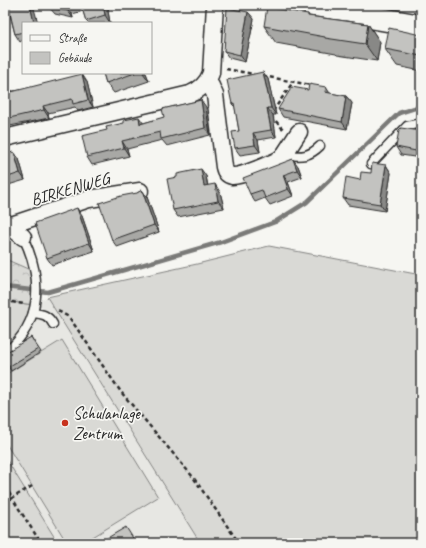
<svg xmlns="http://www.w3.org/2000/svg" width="426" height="548" font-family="Caveat,sans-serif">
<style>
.built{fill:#e7e7e3}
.grass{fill:#d9d9d5;stroke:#828280}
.forest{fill:url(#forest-crowns);stroke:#828280}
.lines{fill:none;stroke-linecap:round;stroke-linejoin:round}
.stream{stroke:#7a7a78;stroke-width:4.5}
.lane-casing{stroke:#2b2b2b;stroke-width:11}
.street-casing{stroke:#2b2b2b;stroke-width:19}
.secondary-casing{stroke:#2b2b2b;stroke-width:25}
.path{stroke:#2b2b2b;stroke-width:2.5;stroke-dasharray:4 3;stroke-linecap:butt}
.lane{stroke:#f6f6f2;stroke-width:8}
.street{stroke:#f6f6f2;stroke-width:16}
.secondary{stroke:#f6f6f2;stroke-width:22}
.wall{fill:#a8a8a5;stroke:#2b2b2b}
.shaded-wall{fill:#888886;stroke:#2b2b2b}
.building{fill:#c3c3c0;stroke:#2b2b2b}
.poi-dot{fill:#c8321e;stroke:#f6f6f2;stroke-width:1.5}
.labels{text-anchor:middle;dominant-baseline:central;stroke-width:3.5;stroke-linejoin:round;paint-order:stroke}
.street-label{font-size:17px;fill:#2b2b2b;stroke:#f6f6f2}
.poi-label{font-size:17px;fill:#2b2b2b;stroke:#f6f6f2;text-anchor:start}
</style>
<defs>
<pattern id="forest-crowns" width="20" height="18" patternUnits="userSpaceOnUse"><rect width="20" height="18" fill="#d9d9d5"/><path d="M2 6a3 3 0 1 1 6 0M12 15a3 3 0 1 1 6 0" fill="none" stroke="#babab7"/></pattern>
</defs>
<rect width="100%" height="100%" fill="#f6f6f2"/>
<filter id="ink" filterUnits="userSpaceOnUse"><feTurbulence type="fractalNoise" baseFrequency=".025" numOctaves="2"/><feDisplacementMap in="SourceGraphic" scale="8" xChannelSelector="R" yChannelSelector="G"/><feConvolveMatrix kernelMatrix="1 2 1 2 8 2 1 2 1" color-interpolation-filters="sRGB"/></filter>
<g filter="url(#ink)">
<g class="built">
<polygon points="5,222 23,237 35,272 5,259"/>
<polygon points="47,297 199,541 196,543 5,543 5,301 34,305"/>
</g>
<g class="grass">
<polygon points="269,246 421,275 421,543 196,543 199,541 47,297 197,264"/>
<polygon points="5,301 34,305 33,313 5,353"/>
<polygon points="62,340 158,497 83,543 67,543 5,442 5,375"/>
<polygon points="5,457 58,543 5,543"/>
</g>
<polygon class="forest" points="5,259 35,272 34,305 5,301"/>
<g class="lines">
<polyline class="stream" points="5,287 48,292 221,242 275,222 307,202 399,113 421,106"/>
<g class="lane-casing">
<g id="lane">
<path d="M284,155C300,156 308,158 320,146"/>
<polyline points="371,164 407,126 421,123"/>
<path d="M33,313C43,314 48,315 53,324"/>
<path d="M5,353C43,322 43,278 23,237"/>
</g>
</g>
<g class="street-casing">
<g id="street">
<path d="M208,81L211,86L215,95L224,167C225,172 227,175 232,176C240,177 273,163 280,159L284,155L299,132"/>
<path d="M5,138L190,94C200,90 207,84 211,73L215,5"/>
<polyline points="5,222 23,237"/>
<polyline points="11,225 89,199 140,191"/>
</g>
</g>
<g class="secondary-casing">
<polyline id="secondary" points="302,5 421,26"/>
</g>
<g class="path">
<polyline points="226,69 254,74"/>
<polyline points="263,76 311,85"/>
<polyline points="273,111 293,82"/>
<polyline points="271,116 283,129"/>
<polyline points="5,301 24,304"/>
<polyline points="58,311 69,317 121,392 193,477 239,543"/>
<polyline points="5,486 12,498 5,502"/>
<polyline points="32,486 12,498 41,543"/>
</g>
<use href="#lane" class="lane"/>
<use href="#street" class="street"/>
<use href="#secondary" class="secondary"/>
</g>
<g class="wall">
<polygon points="5,5 33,5 23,23 23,40 20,42 15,34 8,8 5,7"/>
<polygon points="50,5 109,5 108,11 110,23 88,23 86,21 83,11 72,14 73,18 55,14 49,7"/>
<polygon points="248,12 254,19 245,62 229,58 224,51"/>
<polygon points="308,14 309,16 368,24 380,42 377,61 337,55 336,54 276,43 264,26"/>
<polygon points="421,35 421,71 397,66 385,49"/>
<polygon points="263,72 268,79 276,115 273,115 276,137 258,140 260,152 240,155 235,148 239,131 235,107 232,104"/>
<polygon points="103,73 146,73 149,81 114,93 106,83"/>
<polygon points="87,82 93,107 78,111 75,107 48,113 49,118 5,127 5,88 13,91"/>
<polygon points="329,93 346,96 352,103 347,129 283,117 278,109"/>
<polygon points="206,107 210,135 167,146 162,140 127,149 129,156 92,165 87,157 143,123"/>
<polygon points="421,131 421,158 401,155 396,147"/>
<polygon points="14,152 19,159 25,180 5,186 5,154"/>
<polygon points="386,165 391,173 385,211 348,205 343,198 360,180 371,173"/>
<polygon points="298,166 302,177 288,182 293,196 270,205 265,198 255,202 250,194"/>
<polygon points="206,176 208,186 220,192 224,208 178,217 173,210"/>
<polygon points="142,190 147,197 159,232 117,247 112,240 137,193"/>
<polygon points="82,216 94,251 52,265 47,258"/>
<polygon points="31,337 41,352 11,371 5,361"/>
</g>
<g class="shaded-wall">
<polygon points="30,5 33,5 38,23 34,23"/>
<polygon points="103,5 109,5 108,11 110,23 105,15"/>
<polygon points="67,7 72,14 73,18 68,11"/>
<polygon points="248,12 254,19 245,62 240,55"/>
<polygon points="368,24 380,42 377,61 365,44"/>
<polygon points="263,72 268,79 276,115 271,108"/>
<polygon points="143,73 146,73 149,81"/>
<polygon points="82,74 87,82 93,107 88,100"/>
<polygon points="326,87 331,95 325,92"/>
<polygon points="346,96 352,103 347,129 342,122"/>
<polygon points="201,100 206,107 210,135 205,128"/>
<polygon points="43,106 48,113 49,118 44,110"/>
<polygon points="267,108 273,115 276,137 271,130"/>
<polygon points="139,117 144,124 140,124"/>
<polygon points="253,133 258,140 260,152 255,145"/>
<polygon points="122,141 127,149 129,156 124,148"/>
<polygon points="14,152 19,159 25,180 20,173"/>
<polygon points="293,159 298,166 302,177 297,170"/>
<polygon points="386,165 391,173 385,211 380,204"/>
<polygon points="201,169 206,176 209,194 204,186"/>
<polygon points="283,175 288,182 293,196 288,189"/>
<polygon points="215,184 220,192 224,208 218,201"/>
<polygon points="142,190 147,197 159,232 154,225"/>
<polygon points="77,208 82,216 94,251 89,243"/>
</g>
<g class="building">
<polygon points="8,5 30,5 34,23 23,23 23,32 15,34"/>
<polygon points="50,5 73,5 67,7 68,11 49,7"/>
<polygon points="81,5 103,5 105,15 86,21"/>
<polygon points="267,7 308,14 308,16 368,24 365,44 325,38 325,37 264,26"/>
<polygon points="227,8 248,12 240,55 224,51"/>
<polygon points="389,28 421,35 421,56 385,49"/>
<polygon points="263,72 271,108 267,108 271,130 253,133 255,145 235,148 232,132 239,131 234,103 232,104 227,80"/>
<polygon points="103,73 135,73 106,83"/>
<polygon points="82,74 88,100 73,104 72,99 43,106 44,110 5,119 5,88 10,87 11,92"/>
<polygon points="309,84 326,87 325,92 346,96 342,122 278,109 292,87 308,90"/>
<polygon points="201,100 205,128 161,139 160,132 122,141 124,148 87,157 82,136 107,130 106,127 124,123 124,120 139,117 140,124 164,117 162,109"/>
<polygon points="401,128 421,131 421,152 396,147 399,130"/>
<polygon points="14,152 20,173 5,178 5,154"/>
<polygon points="293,159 297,170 283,175 288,189 265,198 262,190 250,194 243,178"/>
<polygon points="372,163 386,165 380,204 343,198 346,177 360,180 361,172 371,173"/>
<polygon points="201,169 204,186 215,184 218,201 173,210 167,179 177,177 177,174"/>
<polygon points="142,190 154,225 112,240 99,203 121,196 137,193"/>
<polygon points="77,208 89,243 47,258 35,223"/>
<polygon points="31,337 38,349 8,367 5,361 5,353"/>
<polygon points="126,527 136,543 99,543"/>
</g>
</g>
<circle class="poi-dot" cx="65" cy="423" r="4"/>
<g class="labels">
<g class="street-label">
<text transform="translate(70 189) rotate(-16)">BIRKENWEG</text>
</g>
<g class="poi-label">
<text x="73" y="413">Schulanlage<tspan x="73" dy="20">Zentrum</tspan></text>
</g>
</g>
<rect width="426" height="548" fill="none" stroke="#f6f6f2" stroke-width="20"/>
<rect x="10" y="10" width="406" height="528" fill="none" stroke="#2b2b2b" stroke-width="1.5" filter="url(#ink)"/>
<rect x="22" y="22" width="130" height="52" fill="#f6f6f2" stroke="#a5a5a2"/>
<rect x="30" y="35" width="20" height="6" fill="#f6f6f2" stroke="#a5a5a2"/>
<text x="58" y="42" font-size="12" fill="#2b2b2b">Straße</text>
<rect x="30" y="52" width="20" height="12" fill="#c3c3c0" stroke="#a5a5a2"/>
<text x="58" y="62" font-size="12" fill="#2b2b2b">Gebäude</text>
</svg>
